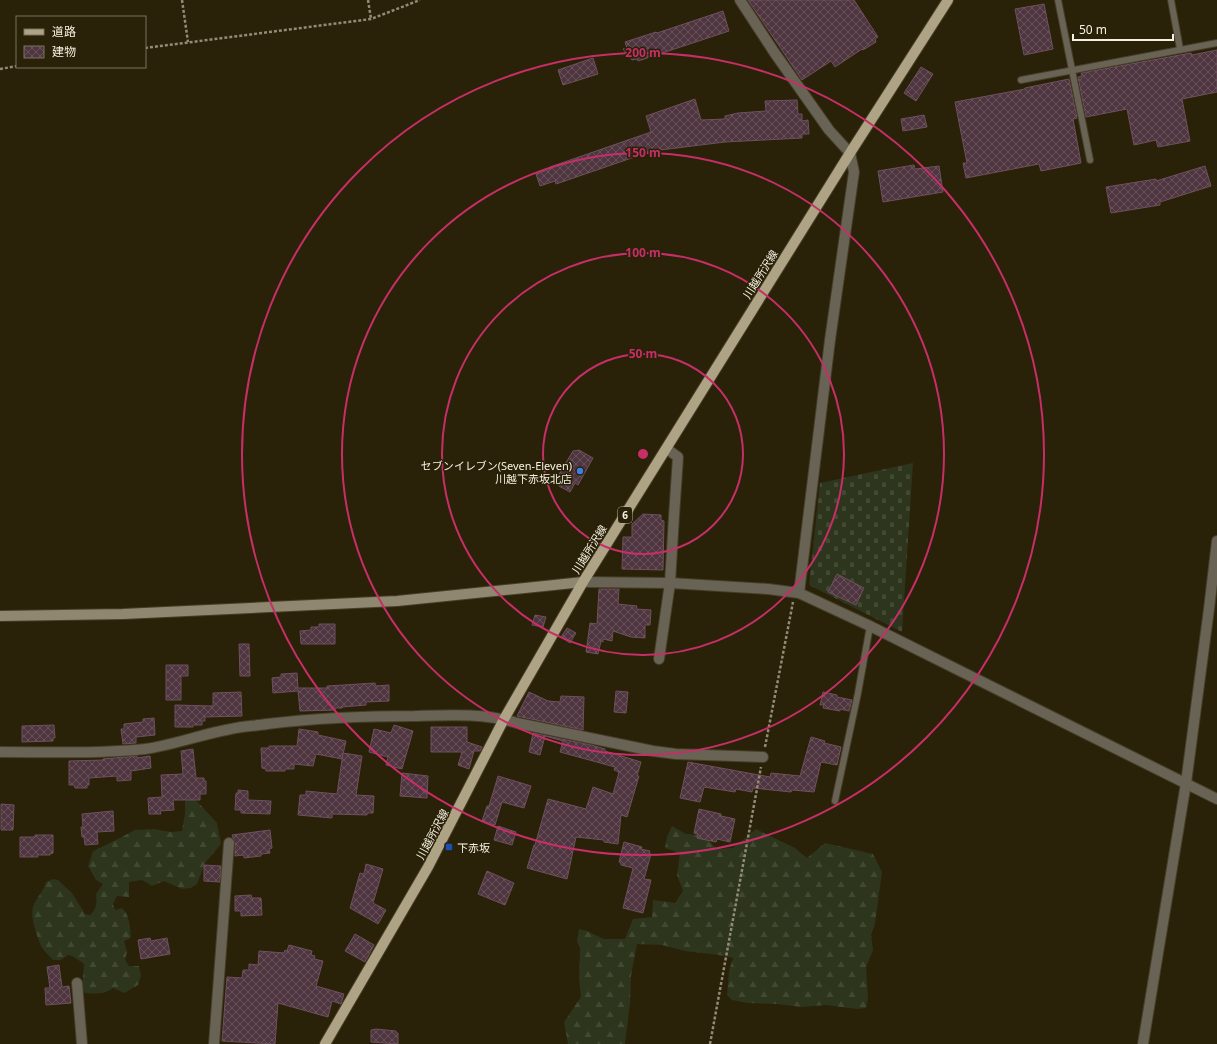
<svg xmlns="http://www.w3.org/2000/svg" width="1217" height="1044" font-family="'Noto Sans','Noto Sans JP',sans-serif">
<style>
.forest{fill:url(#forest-firs)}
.cemetery{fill:url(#cemetery-stones)}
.building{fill:url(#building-cross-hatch);stroke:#6d515d}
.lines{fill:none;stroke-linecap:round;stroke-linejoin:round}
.lane-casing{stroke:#463e26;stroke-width:8}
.street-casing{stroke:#463e26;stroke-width:12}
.secondary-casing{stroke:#463e26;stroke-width:12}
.primary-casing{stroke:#463e26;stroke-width:12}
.path{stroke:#928b77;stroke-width:2.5;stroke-dasharray:3 2;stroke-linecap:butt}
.lane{stroke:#686354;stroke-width:6}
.street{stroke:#686354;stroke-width:10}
.secondary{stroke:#8f876f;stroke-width:10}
.primary{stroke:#aea485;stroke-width:10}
.ring{fill:none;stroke:#c72e68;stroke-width:2}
.shop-dot{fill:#3f7fe0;stroke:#292108;stroke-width:1.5}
.transit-dot{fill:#1a4fb4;stroke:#292108;stroke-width:1.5}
.labels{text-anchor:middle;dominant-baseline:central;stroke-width:3;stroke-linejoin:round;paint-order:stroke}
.shield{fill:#292108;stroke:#b8b2a0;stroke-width:1}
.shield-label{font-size:10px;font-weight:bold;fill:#f6f0e1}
.street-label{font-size:11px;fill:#f6f0e1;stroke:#292108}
.poi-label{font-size:11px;fill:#f6f0e1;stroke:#292108;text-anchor:end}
.centre{fill:#c72e68;stroke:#292108;stroke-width:2}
.ring-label{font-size:12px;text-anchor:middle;font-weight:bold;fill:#c72e68;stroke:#292108;stroke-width:3;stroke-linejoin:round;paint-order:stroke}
</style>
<defs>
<pattern id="forest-firs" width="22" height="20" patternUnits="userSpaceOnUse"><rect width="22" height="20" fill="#2d351c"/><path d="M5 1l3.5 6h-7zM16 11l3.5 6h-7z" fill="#424932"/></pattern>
<pattern id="cemetery-stones" width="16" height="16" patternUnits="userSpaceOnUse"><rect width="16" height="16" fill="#2d351c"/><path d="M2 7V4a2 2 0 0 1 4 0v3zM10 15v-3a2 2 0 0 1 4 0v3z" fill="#424932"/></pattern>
<pattern id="building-cross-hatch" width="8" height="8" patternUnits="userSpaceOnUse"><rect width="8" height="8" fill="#4f3540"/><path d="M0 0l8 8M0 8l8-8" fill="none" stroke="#69535b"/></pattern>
</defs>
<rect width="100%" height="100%" fill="#292108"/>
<g class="forest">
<path d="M185,798H194L217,823L221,844L205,863L197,884L191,888L182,889L164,881L152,886L142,880L129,882V897L117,896L113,904L115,910L122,908C130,915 130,928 131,938L124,941L127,952L125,960L129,966H139L141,976L138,985L124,993L113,988C107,994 94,994 85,993L82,989L84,964L74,957L68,955L61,960H53C49,956 44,951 41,946C37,936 30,917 33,907C36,898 44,891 46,882L53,879L58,880L72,893L85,914L90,915C97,909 97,903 96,894L103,884L96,880L88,866L93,851L118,839L135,830L154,829L171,832L182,831L185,814Z"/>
<polygon points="672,826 686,834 702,835 717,849 733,848 756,829 795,848 807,858 825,843 873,854 882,872 875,924 871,935 873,950 866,967 868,998 866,1008 857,1009 826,1005 802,1007 777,1004 747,1003 732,1000 727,995 729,971 733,958 719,955 685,951 662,945 637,944 631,976 630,1003 625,1044 568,1044 564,1022 581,997 579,978 580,947 577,941 579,929 587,931 604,939 625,939 633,919 652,917 653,900 675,903 683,891 677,875 680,853 665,848 667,837"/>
</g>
<polygon class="cemetery" points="913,463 902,632 809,585 820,483"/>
<g class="building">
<polygon points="748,0 854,0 878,37 875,39 876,42 863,50 862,49 835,67 831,61 802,80"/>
<polygon points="1044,4 1053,49 1024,55 1015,9"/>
<polygon points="723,11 729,31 638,61 637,59 632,60 623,49 627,48 625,42 656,32 657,33"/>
<polygon points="1217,50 1217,92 1182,99 1190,141 1158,147 1156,140 1134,145 1127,109 1086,117 1078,77 1082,76 1081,73 1191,53 1192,55"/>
<polygon points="593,58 598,74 563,85 558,70"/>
<polygon points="921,67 933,74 916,101 904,93"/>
<polygon points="1069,79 1077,118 1073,119 1081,163 1041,171 1039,164 966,178 963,163 967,163 955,102 1025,89 1025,88"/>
<polygon points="695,99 701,120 725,119 725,116 738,113 766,111 765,101 797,100 798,114 802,114 802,121 808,120 809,134 802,134 802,138 725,142 652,151 556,184 555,181 540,186 536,174 551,169 550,167 651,132 646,116"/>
<polygon points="924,115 927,127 903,131 901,119"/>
<polygon points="914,165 915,169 939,166 943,192 883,202 878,171"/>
<polygon points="1205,166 1211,186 1160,202 1160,205 1111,213 1106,187 1156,179 1156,181"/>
<polygon points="579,450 593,458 578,485 575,483 570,492 559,486 558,476 573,451"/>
<polygon points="643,514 661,515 661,520 664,521 663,570 622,569 623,537 632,537 632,524"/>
<polygon points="837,574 864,588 856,605 828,592"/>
<polygon points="599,589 619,589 618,604 637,606 636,609 651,610 650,625 645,625 645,638 631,637 613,631 612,641 603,639 603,642 601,641 598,654 586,652 590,623 597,624"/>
<polygon points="535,615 546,617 543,627 532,625"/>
<polygon points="319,624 335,624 335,644 301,644 300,631 311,630 311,627 319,627"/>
<polygon points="567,628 576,633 570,643 561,637"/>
<polygon points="239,644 249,644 250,676 240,676"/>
<polygon points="166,665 188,665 188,676 181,676 181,700 166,700"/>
<polygon points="297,673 298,688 327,688 327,686 375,683 376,686 389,685 389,701 366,702 366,705 342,707 342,708 335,708 335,710 300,711 298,691 273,693 272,678 281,677 281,674"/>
<polygon points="616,691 628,692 626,713 614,712"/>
<polygon points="241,692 242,716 205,717 205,721 202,721 202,725 193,725 193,727 175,727 175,705 213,706 213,693"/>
<polygon points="529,692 548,701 560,702 561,696 584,697 583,730 517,716"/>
<polygon points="823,692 837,695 837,697 852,700 849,711 840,709 840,711 823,708 824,705 820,705"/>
<polygon points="154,718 155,735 136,737 136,743 123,744 121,729 124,729 124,724 143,722 143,719"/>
<polygon points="54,725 55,738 53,738 53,741 22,742 22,726"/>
<polygon points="394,725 413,731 402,769 386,765 388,757 369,752 374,729 391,733"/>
<polygon points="431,727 467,727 467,742 482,747 480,751 474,751 469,769 458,765 462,752 431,752"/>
<polygon points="299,729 318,732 318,735 346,741 342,759 316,754 313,766 294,764 294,769 285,769 285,771 266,771 266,769 262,768 261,748 269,748 269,746 297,746"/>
<polygon points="533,733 591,745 605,749 605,751 641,762 637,776 639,776 627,817 621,815 618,844 604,842 604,840 576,837 567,879 527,868 534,845 535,845 548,799 586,809 593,787 613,794 619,772 614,770 615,767 560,752 563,741 545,736 540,755 529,752"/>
<polygon points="811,737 825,741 824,743 841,747 837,765 821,762 814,792 792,790 791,792 753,788 752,792 736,789 735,792 704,787 700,802 680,798 688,762 770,777 771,773 800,776"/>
<polygon points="193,749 196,778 204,778 204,781 206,781 206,794 200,794 200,800 173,800 174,810 160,811 161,814 149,814 148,798 162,797 161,775 183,774 181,751"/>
<polygon points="343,753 362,756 356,795 374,796 373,813 367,813 367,815 332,814 332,818 298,815 300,795 306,795 306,791 337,794"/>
<polygon points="137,756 137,758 150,756 151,768 131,771 131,780 117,781 117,776 89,778 89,785 87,785 87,788 75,788 74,785 69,785 69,761 103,760 103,759"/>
<polygon points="402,773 428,776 427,798 400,796"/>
<polygon points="498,776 531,786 524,808 502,802 495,825 482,821 487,806 489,806"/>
<polygon points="238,790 248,791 248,800 271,801 270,814 241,813 241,810 235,810 236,793 238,793"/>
<polygon points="1,804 14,805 13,830 1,830"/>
<polygon points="699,809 721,814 721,816 735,819 730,842 717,839 716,842 697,838 698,834 694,833"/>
<polygon points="113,811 114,831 97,832 98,844 85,845 84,837 82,837 81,827 83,827 82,814"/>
<polygon points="498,826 516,832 512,845 494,840"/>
<polygon points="270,830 272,848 269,849 270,853 261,854 261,856 244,858 244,855 235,856 235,843 232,835"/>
<polygon points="35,835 53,835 53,853 50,854 50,855 37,855 38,857 20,857 20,837 35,837"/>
<polygon points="624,842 642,847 641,849 650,851 649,854 651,854 644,879 651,880 643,913 623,908 633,868 621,865 621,863 619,862"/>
<polygon points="366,864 383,869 373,903 386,910 378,924 350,908 360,873 364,874"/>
<polygon points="204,865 221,866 220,882 204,881"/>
<polygon points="487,871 514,883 505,905 478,894"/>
<polygon points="251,895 252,898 261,898 262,915 241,916 241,911 235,911 235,896"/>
<polygon points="355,934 374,945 365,962 345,951"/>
<polygon points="150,938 151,941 167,938 170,954 141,959 138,940"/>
<polygon points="289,945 312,951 311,955 315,956 314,959 323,961 316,986 344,994 341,1004 332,1001 328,1017 278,1003 275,1044 222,1041 227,977 242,978 243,970 249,970 249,964 258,965 259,951 284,953 285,950 287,951"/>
<polygon points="59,965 62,987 69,986 71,1003 46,1005 45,988 50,988 47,967"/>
<polygon points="376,1029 396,1031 396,1033 398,1033 398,1044 371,1042 371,1030"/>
</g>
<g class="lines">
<g class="lane-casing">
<g id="lane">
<polyline points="1058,0 1090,160"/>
<polyline points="1171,0 1180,49"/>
<polyline points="1021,80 1217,43"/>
<polyline points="835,801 858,693 870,626"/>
</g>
</g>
<g class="street-casing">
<g id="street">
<polyline points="740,0 774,52 829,130 850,153 854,172 830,340 799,593"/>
<polyline points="583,582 670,583 768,589 799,593 870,626 1217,799"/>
<polyline points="659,659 670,583 674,516 678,457 667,449"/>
<path d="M0,752C48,752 97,754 145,749C174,745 202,734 231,729C243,726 255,726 267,724C316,718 366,716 415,716C449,715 485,713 517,723L653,751L676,754L763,757"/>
<polyline points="77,983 82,1044"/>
<polyline points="214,1044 229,843"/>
<polyline points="1143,1044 1186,783 1209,609 1217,541"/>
</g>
</g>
<g class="secondary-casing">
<polyline id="secondary" points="0,616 123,614 397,601 583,582"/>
</g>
<g class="primary-casing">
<polyline id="primary" points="325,1044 428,867 504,719 583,582 850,153 948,0"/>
</g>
<g class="path">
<polyline points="182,0 188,42"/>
<polyline points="368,0 371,19"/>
<polyline points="145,48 371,19 420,0"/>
<polyline points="0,69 17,66"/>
<polyline points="765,747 793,602"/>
<polyline points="710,1044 761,767"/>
</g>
<use href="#lane" class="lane"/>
<use href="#street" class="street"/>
<use href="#secondary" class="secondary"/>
<use href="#primary" class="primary"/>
</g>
<g class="ring">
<circle cx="643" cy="454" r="100"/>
<circle cx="643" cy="454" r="201"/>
<circle cx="643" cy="454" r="301"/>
<circle cx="643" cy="454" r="401"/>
</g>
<circle class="shop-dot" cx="580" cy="471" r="4"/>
<rect class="transit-dot" x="445" y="843" width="8" height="8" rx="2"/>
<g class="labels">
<rect class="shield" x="618" y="507" width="14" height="16" rx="3"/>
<g class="shield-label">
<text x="625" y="515">6</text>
</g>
<g class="street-label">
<text transform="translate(760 274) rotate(-58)">川越所沢線</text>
<text transform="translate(589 549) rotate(-58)">川越所沢線</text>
<text transform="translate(432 834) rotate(-62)">川越所沢線</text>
</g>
<g class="poi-label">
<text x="572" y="465">セブンイレブン(Seven-Eleven)<tspan x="572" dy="13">川越下赤坂北店</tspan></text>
<text x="457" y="847" text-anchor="start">下赤坂</text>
</g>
</g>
<circle cx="643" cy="454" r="6" class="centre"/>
<g class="ring-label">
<text x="643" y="57">200 m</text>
<text x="643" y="157">150 m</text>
<text x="643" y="257">100 m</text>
<text x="643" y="358">50 m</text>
</g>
<rect x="16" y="16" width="130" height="52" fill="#292108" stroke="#7b745f"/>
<rect x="24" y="29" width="20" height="6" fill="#aea485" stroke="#7b745f"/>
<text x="52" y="36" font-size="12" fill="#f6f0e1">道路</text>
<rect x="24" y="46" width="20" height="12" fill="url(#building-cross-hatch)" stroke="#7b745f"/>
<text x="52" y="56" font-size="12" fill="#f6f0e1">建物</text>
<path d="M1073 34v6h100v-6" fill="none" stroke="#f6f0e1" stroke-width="2"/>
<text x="1079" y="34" font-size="12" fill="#f6f0e1" stroke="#292108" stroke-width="3" paint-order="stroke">50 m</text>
</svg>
